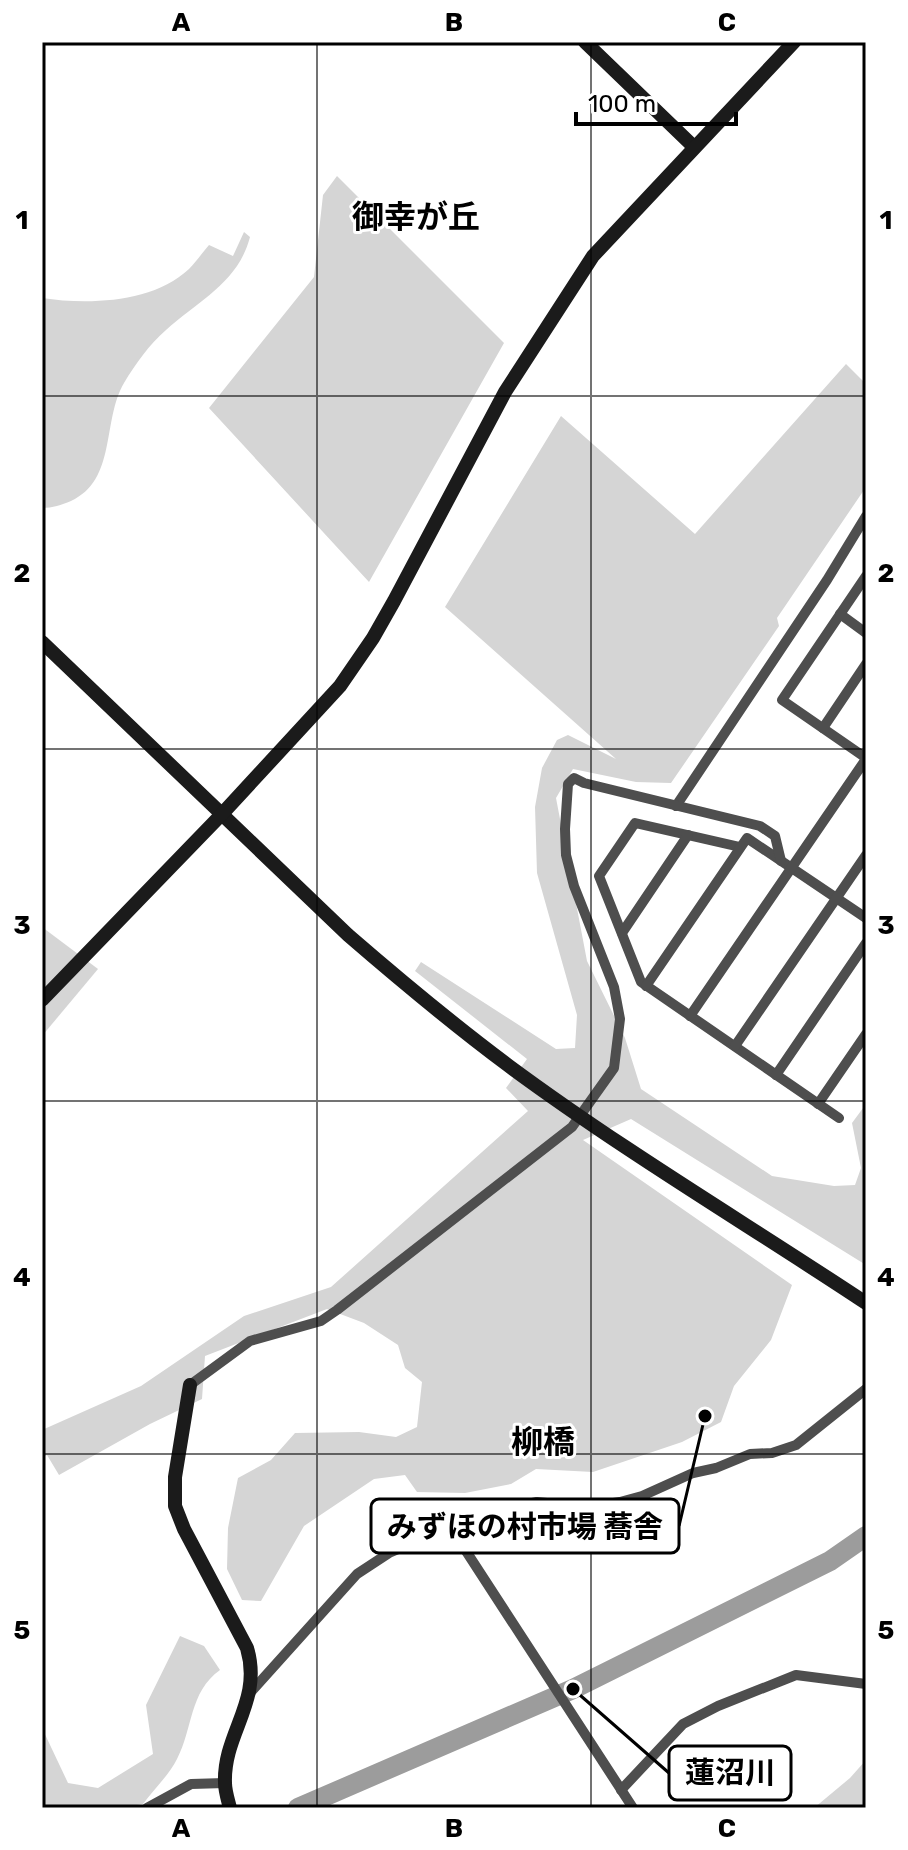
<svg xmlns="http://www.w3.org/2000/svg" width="908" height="1850" font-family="Rubik,'Noto Sans JP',sans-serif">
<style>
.green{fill:#d5d5d5}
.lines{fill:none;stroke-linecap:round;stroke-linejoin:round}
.river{stroke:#9c9c9c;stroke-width:20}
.street{stroke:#4e4e4e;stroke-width:10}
.secondary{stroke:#1b1b1b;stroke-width:14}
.grid{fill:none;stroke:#000;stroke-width:2;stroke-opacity:0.55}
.labels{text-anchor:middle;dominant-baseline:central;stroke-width:6;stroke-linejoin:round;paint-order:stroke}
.quarter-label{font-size:32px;font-weight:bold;fill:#000;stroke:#fff}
.leader{fill:none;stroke:#000;stroke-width:3}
.callout-dot{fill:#000;stroke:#fff;stroke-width:3}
.callout{fill:#fff;stroke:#000;stroke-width:3}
.callout-label{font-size:30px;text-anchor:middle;font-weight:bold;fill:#000}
.neatline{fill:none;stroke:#000;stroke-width:3}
.grid-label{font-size:26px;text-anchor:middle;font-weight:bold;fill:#000}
</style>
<rect width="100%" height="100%" fill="#fff"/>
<g class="green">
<polygon points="337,176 504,343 369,582 209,408 314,277 323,195"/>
<path d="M244,232L250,237C238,283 199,300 166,330C149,345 136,363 124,383C102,420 117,480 71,501C61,505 53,508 42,508V298C88,305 153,303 189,269C196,262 202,253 209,245L233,256Z"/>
<polygon points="846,364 866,384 866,487 777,618 779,626 671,783 636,782 573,769 556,798 587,961 625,1038 641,1089 772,1176 834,1186 855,1185 861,1168 852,1123 866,1104 866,1265 631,1119 583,1140 792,1285 771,1340 734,1386 721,1422 682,1442 593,1472 536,1469 511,1484 465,1493 417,1492 405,1475 374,1479 304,1526 261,1601 242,1600 227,1569 228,1528 238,1478 271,1460 295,1433 359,1432 396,1437 417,1427 422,1382 405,1368 398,1345 364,1323 327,1309 205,1356 202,1399 150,1424 59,1475 47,1455 42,1458 42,1430 141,1386 244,1316 331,1287 528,1111 506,1088 527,1059 415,971 421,962 556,1049 575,1048 577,1015 537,873 535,807 542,768 557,740 568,735 616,759 445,607 561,416 695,534"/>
<polygon points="42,927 98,969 42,1036"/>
<path d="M180,1636L204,1646L220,1670C189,1692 193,1729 177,1759C169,1775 154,1789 143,1804L118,1808L42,1807V1728L68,1783L98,1788L153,1754L146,1705Z"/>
<polygon points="866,1760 866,1808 814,1808 850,1778"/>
</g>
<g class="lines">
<polyline class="river" points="298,1808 573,1689 830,1561 866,1536"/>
<g class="street">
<polyline points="866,576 782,700 866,758"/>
<polyline points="840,614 866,633"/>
<polyline points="823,728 866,664"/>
<polyline points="676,806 827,580 866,516"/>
<polyline points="740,847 635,823 599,876 641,982 839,1118"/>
<polyline points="622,933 688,835"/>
<polyline points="646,986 747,838 866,918"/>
<polyline points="690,1016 866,759"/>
<polyline points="735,1046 866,855"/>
<polyline points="776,1075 866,943"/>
<polyline points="818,1104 866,1034"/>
<polyline points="190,1385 250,1341 321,1321 337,1310 572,1127 614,1068 620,1019 614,987 574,886 566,855 565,829 568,784 574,778 584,783 760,826 775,836 781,861"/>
<polyline points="451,1528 633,1808"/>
<polyline points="250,1693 357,1574 389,1553 481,1514 537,1502 587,1507 620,1502 642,1496 693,1473 716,1468 750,1454 772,1453 796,1445 866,1389"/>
<polyline points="621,1790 683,1724 718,1706 796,1675 866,1684"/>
<polyline points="147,1808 191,1784 225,1783"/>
</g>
<g class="secondary">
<polyline points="585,42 694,147"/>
<path d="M42,642L348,935C400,980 454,1025 509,1066C624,1151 747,1224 866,1303"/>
<polyline points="42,1000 222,814 340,686 373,638 394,601 505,392 593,256 794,42"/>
<path d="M190,1385L175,1477V1506L184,1529L247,1648C263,1702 223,1733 225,1783C225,1791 228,1800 230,1808"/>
</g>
</g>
<path class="grid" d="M317,42V1808M591,42V1808M42,396H866M42,749H866M42,1101H866M42,1454H866"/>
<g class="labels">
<g class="quarter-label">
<text x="416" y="217">御幸が丘</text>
<text x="543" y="1442">柳橋</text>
</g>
</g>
<path class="leader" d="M705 1416L679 1526M573 1689L669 1773"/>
<g class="callout-dot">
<circle cx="705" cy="1416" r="8"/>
<circle cx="573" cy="1689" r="8"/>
</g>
<g class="callout">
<rect x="371" y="1499" width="308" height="54" rx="8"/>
<rect x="669" y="1746" width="122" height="54" rx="8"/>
</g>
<g class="callout-label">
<text x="525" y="1537">みずほの村市場 蕎舎</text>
<text x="730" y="1783">蓮沼川</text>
</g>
<rect width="908" height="1850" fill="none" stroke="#ffffff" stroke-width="88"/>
<path d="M576 112v12h160v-12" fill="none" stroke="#000000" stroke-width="4"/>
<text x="588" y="112" font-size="24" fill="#000000" stroke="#ffffff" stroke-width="6" paint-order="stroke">100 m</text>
<rect x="44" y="44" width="820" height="1762" class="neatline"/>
<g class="grid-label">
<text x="181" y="31">A</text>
<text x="454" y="31">B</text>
<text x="727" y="31">C</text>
<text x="22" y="229">1</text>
<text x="886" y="229">1</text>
<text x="22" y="582">2</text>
<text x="886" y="582">2</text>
<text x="22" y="934">3</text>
<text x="886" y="934">3</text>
<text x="22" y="1286">4</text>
<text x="886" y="1286">4</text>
<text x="22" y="1639">5</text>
<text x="886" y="1639">5</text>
<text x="181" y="1837">A</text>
<text x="454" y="1837">B</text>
<text x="727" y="1837">C</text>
</g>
</svg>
